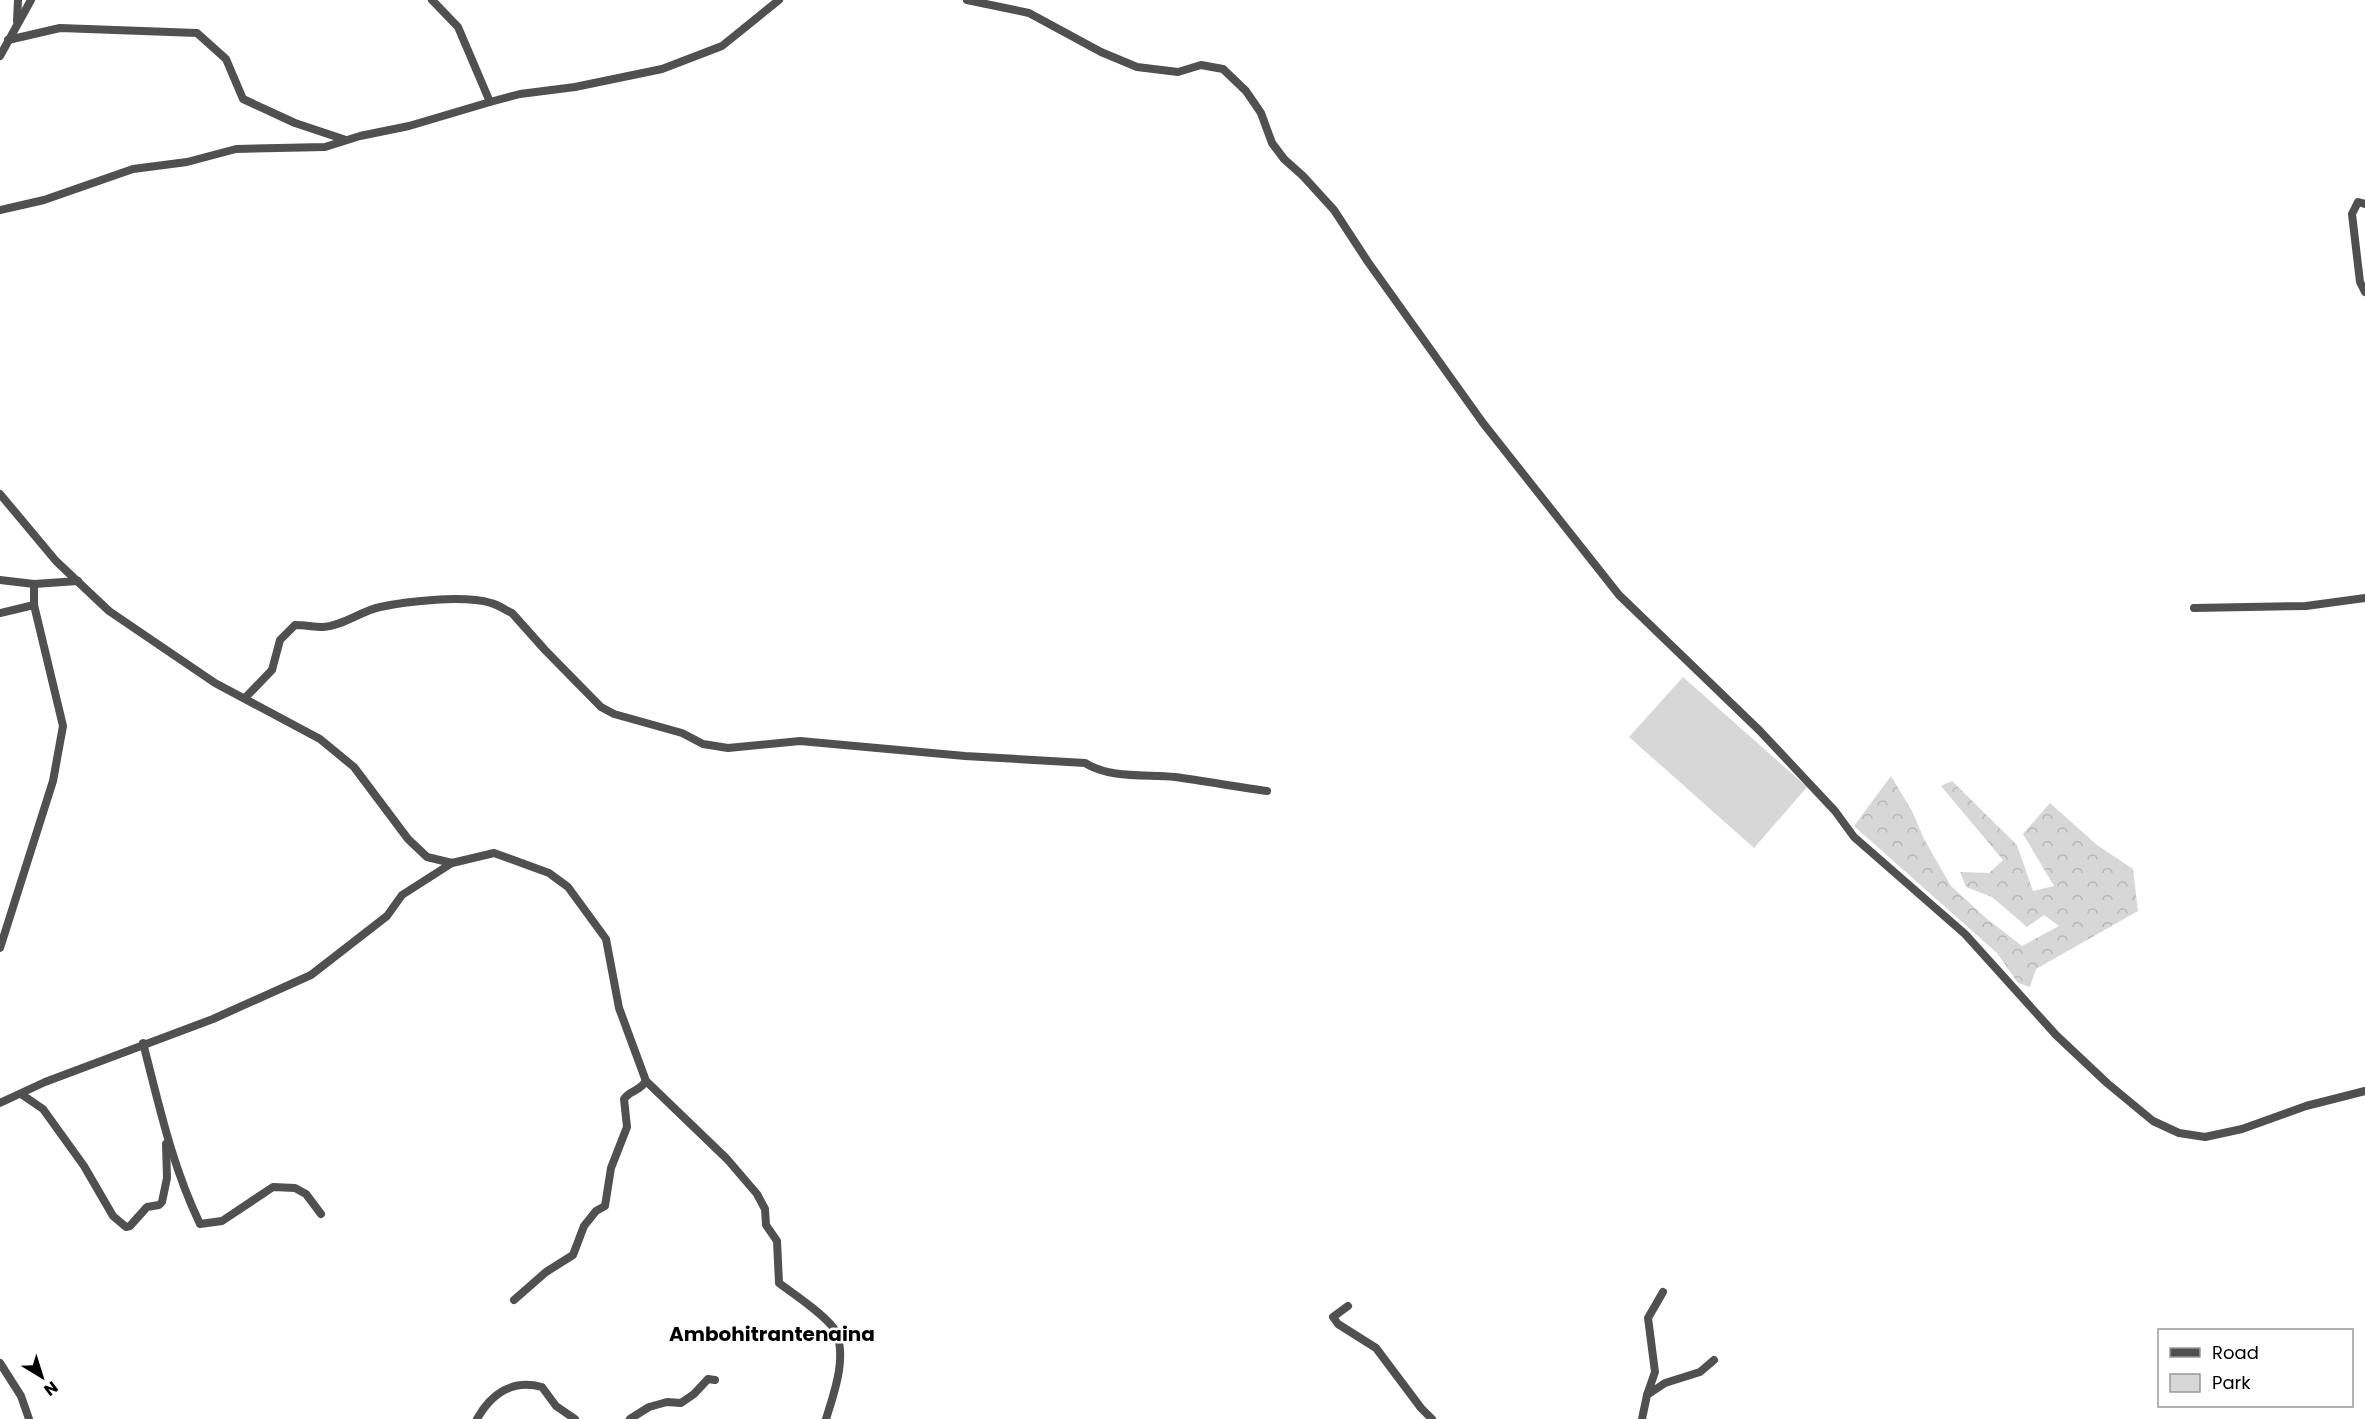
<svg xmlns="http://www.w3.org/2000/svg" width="2365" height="1419" font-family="Poppins,sans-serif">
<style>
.green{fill:#d7d7d7}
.forest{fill:url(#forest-crowns)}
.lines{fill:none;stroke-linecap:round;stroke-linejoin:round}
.street{stroke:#505050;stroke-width:8}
.labels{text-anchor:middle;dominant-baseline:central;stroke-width:5;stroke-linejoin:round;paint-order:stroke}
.neighbourhood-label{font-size:20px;font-weight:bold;fill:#000;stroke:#fff}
</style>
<defs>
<pattern id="forest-crowns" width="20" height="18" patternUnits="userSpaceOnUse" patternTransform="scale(1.5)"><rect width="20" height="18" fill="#d7d7d7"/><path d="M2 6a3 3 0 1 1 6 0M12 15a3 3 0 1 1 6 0" fill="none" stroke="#b7b7b7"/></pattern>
</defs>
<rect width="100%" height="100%" fill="#fff"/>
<polygon class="green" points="1683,677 1807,787 1754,848 1629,737"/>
<polygon class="forest" points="1891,776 1912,811 1924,839 1951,886 1986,918 2022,946 2059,926 2044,915 2027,927 1992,897 1966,887 1960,872 1989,873 2003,860 1941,786 1952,781 2017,845 2033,891 2054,886 2023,834 2050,803 2097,845 2133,869 2138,911 2036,969 2030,987 2018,983 1997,953 1854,826"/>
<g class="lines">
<g class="street">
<polyline points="432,0 458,27 490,102 520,94 575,87 662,69 722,46 779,0"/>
<polyline points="967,0 1029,13 1101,52 1137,67 1178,72 1201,65 1223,69 1246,91 1261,113 1272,143 1284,159 1303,176 1334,210 1368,262 1483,423 1619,595 1760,731 1835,811 1854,837 1965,934 2056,1035 2107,1083 2153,1121 2179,1133 2205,1137 2242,1129 2306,1106 2365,1091"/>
<polyline points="17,21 18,0"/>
<polyline points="8,40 60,28 197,33 226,59 243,99 295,123 346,140"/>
<polyline points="0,56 31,0"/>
<polyline points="2365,204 2358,202 2352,214 2360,282 2365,292"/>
<polyline points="0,210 44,200 133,169 187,162 236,149 325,147 360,136 409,126 490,102"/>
<path d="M0,494L56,561L109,611L215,683L320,739L354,767L408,839L427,857L452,863L494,853L549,873L568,887L606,939L619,1008L646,1081L727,1159L757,1194L765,1209L766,1225L777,1241L779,1283C792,1293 829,1317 836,1332C847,1358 834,1393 826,1419"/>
<polyline points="0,580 34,584"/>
<polyline points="2194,608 2306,606 2365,598"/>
<polyline points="0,613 34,605"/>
<path d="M245,698L272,670L280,640L295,625C304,625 314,627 323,627C343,626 361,611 380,607C408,601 464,595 491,603C499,605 505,610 512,613L545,650L601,707L614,714L682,733L703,744L728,748L800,741L965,756L1085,763C1111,779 1146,774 1175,777C1206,781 1236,787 1267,791"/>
<polyline points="0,948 53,781 63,726 34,605 34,584 78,581"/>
<path d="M143,1043C159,1105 172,1166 200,1224L222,1221L273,1187L295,1188L306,1194L321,1214"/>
<polyline points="21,1094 43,1109 84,1166 113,1216 126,1227 130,1226 147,1207 159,1205 162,1202 167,1178 166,1144"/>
<polyline points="0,1103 45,1082 213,1019 311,975 387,916 402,895 452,863"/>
<path d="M514,1300L546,1272L573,1255L584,1226L596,1211L605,1206L611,1168L627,1127L624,1099C630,1090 639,1092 646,1081"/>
<polyline points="1348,1306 1333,1317 1338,1324 1376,1348 1421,1408 1432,1419"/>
<polyline points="0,1363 21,1396 29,1419"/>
<polyline points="1647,1395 1655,1372 1648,1318 1663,1292"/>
<path d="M477,1419C491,1394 512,1379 542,1387L556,1406L575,1419"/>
<polyline points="630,1419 649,1407 667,1402 681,1403 694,1394 708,1379 715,1380"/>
<polyline points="1642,1419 1647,1395 1665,1383 1700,1372 1714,1360"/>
</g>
</g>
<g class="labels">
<g class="neighbourhood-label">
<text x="772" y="1334">Ambohitrantenaina</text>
</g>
</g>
<rect x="2158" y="1329" width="195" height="78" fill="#ffffff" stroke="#999999" stroke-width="1.5"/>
<rect x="2170" y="1348" width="30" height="9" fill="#505050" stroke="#999999" stroke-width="1.5"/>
<text x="2212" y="1359" font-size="18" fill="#000000">Road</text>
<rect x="2170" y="1374" width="30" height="18" fill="#d7d7d7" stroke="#999999" stroke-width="1.5"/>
<text x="2212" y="1389" font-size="18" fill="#000000">Park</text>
<g transform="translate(42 1377) rotate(142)" stroke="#ffffff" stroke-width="4.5" paint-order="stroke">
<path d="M0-4.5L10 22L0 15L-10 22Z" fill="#000000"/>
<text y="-9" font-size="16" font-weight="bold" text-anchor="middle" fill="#000000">N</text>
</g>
</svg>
